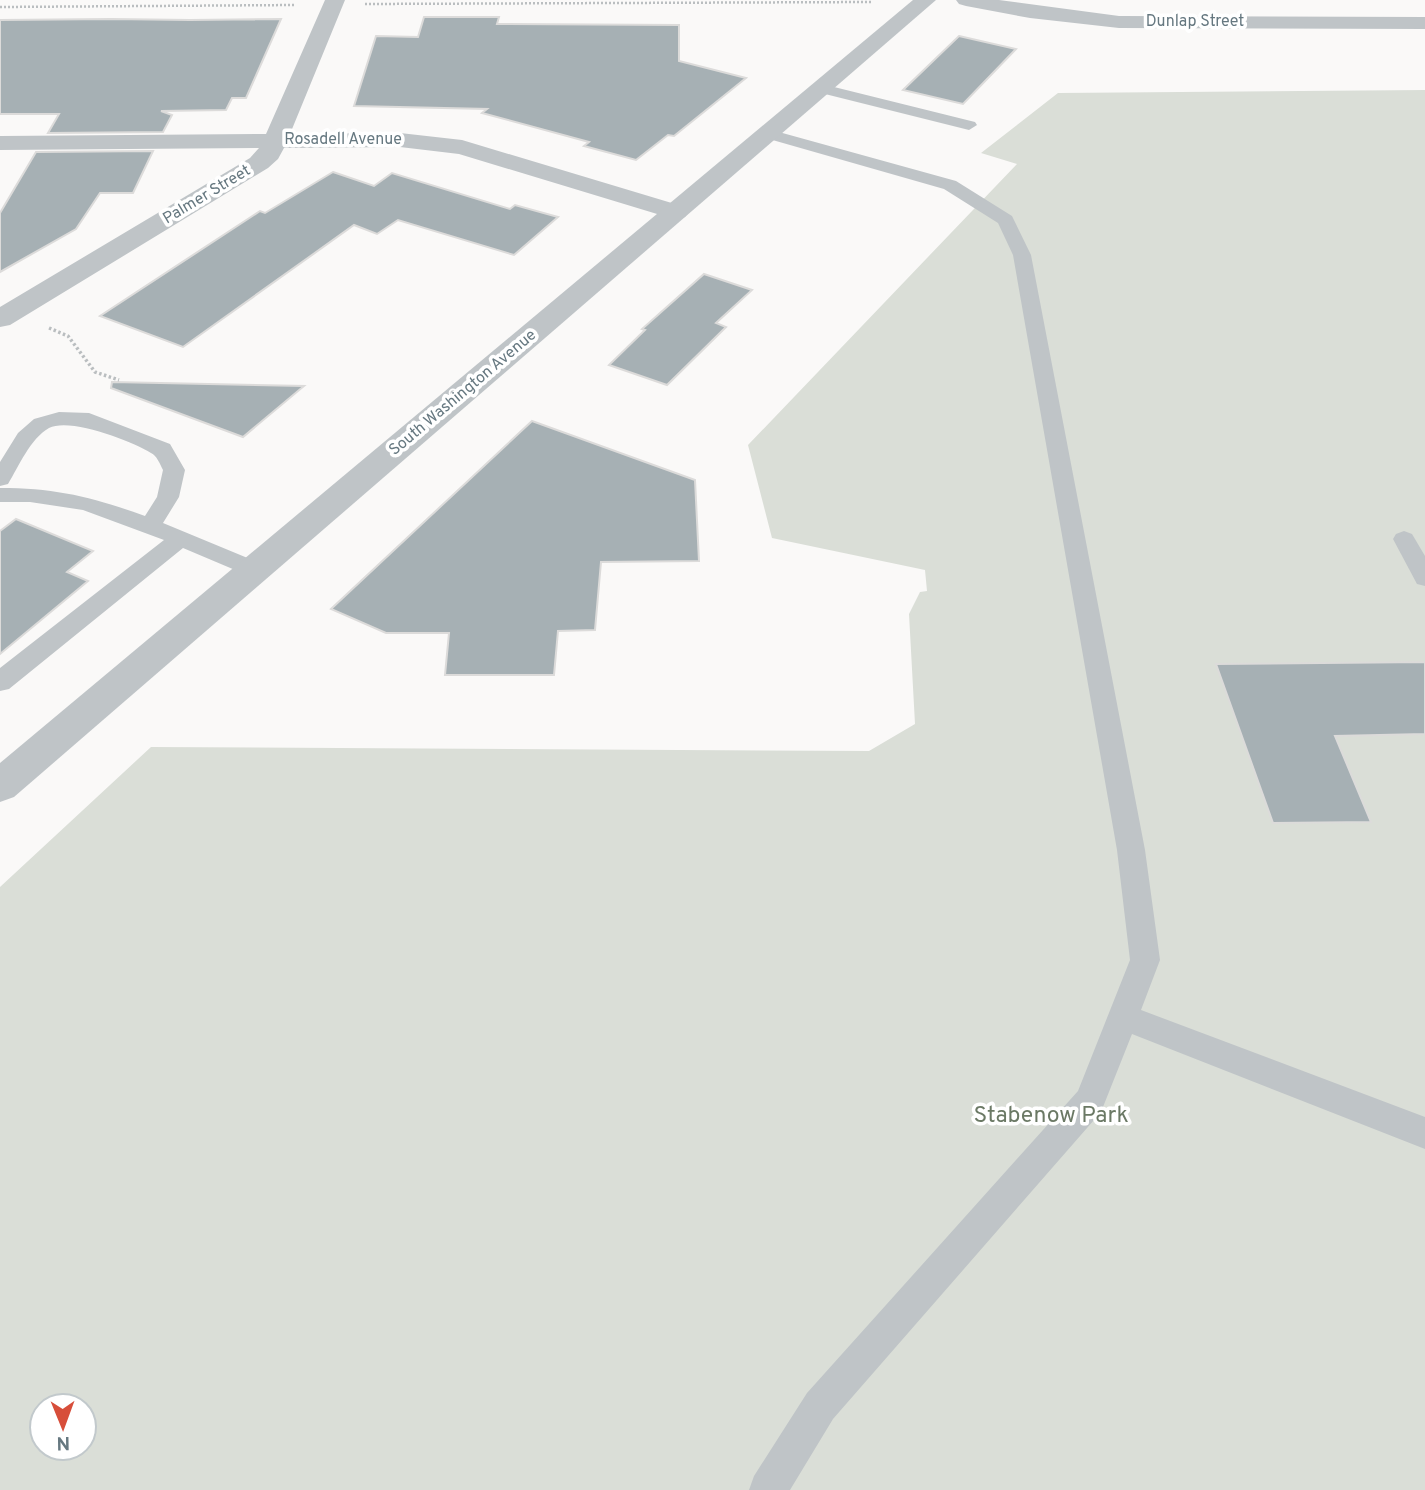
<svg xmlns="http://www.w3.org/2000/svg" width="1425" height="1490" font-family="Overpass,sans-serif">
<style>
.green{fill:#daded7;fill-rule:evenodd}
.building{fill:#a6b0b4;stroke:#dcdbda;stroke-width:2}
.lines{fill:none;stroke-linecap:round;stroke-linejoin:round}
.path-far1{stroke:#babec0;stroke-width:2.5;stroke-dasharray:2 2;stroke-linecap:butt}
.path{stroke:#babec0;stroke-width:3.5;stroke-dasharray:2.5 2.5;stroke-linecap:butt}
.service{fill:#bfc4c7;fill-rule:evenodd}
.minor{fill:#bfc4c7;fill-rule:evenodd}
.tertiary{fill:#bfc4c7;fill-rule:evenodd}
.labels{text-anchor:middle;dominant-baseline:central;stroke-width:7;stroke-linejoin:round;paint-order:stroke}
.far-street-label{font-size:16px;fill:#667880;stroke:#fff}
.near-park-label{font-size:23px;fill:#6b7965;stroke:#fff}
</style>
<rect width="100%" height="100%" fill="#faf9f8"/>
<path class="green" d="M1425,90V1490H0V887L151,747L869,751L915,724L909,614L920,592L927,591L925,570L772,538L748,445L1017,164L981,153L1058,93ZM42,1406H84V1448H42Z"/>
<g class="building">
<polygon points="424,17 499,17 497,24 679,25 679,61 746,78 674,136 668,135 636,160 584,146 589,142 482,113 487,109 354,106 376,36 418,37"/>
<polygon points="111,19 190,20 281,19 246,98 232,98 226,110 161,111 172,115 163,132 48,133 59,114 0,114 0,20"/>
<polygon points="959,36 1016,49 963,104 903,90"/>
<polygon points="153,151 133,193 100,193 76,229 0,272 0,213 36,152"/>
<polygon points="333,172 374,186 392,173 510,209 515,205 558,217 514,255 398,220 377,234 354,225 183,347 100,316 260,211 265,213"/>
<polygon points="704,274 752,290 716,323 726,327 667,385 609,365 645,330 642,329"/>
<polygon points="112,382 304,386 243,437 111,388"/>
<polygon points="532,421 695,480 699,561 601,562 595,630 558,631 554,675 445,675 449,633 386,633 331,609"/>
<polygon points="16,519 93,551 67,572 88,581 0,654 0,531"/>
<polygon points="1425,662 1425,734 1335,736 1371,822 1273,823 1216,664"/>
</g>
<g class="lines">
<g class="path-far1">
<polyline points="365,4 871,2"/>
<polyline points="0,7 296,5"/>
</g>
<polyline class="path" points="49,328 68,336 95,372 119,380"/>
<g class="service">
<polygon points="822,84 975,122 977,125 969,130 817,92 814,89 817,86"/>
<polygon points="768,129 956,181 1012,216 1031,255 1145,850 1160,960 1141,1010 1425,1117 1425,1149 1132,1034 1101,1112 833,1419 790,1490 749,1490 754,1476 807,1393 1078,1091 1130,960 1117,850 1013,255 998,223 944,189 762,137 760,134"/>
<path d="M59,412L89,413L170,444L185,470L179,497L163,523L262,564L266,570L262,576L254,578L183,548L9,689L0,691V668L164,540L83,510L30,502H0V488C56,488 92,497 145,516L157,497L163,470C160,464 157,456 151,453C132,441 70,417 49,428C30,439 19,466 8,484L0,486V462L18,433L34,419Z"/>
<polygon points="1404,531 1412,534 1425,556 1425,586 1417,584 1393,539 1396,534"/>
</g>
<g class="minor">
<polygon points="325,0 345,0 290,134 400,133 462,140 685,207 689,212 685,217 676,220 667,217 459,154 400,147 284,148 278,159 268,168 10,325 0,327 0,307 250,158 259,148 0,150 0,136 266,134"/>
<polygon points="956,0 999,0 1119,16 1425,17 1425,29 1119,28 1030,18 966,6 959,4"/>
</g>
<polygon class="tertiary" points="913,0 936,0 14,797 0,802 0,763"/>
</g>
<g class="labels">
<g class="far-street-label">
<text x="1195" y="22">Dunlap Street</text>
<text x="343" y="140">Rosadell Avenue</text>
<text transform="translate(207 195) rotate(-31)">Palmer Street</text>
<text transform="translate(463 393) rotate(-40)">South Washington Avenue</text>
</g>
<g class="near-park-label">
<text x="1051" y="1116">Stabenow Park</text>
</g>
</g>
<g transform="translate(63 1427) rotate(179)"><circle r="33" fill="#ffffff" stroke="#c2c9cc" stroke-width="2"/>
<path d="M0-5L12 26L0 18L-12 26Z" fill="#d74e3a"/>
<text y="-10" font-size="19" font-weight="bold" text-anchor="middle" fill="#667880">N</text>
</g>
</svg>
